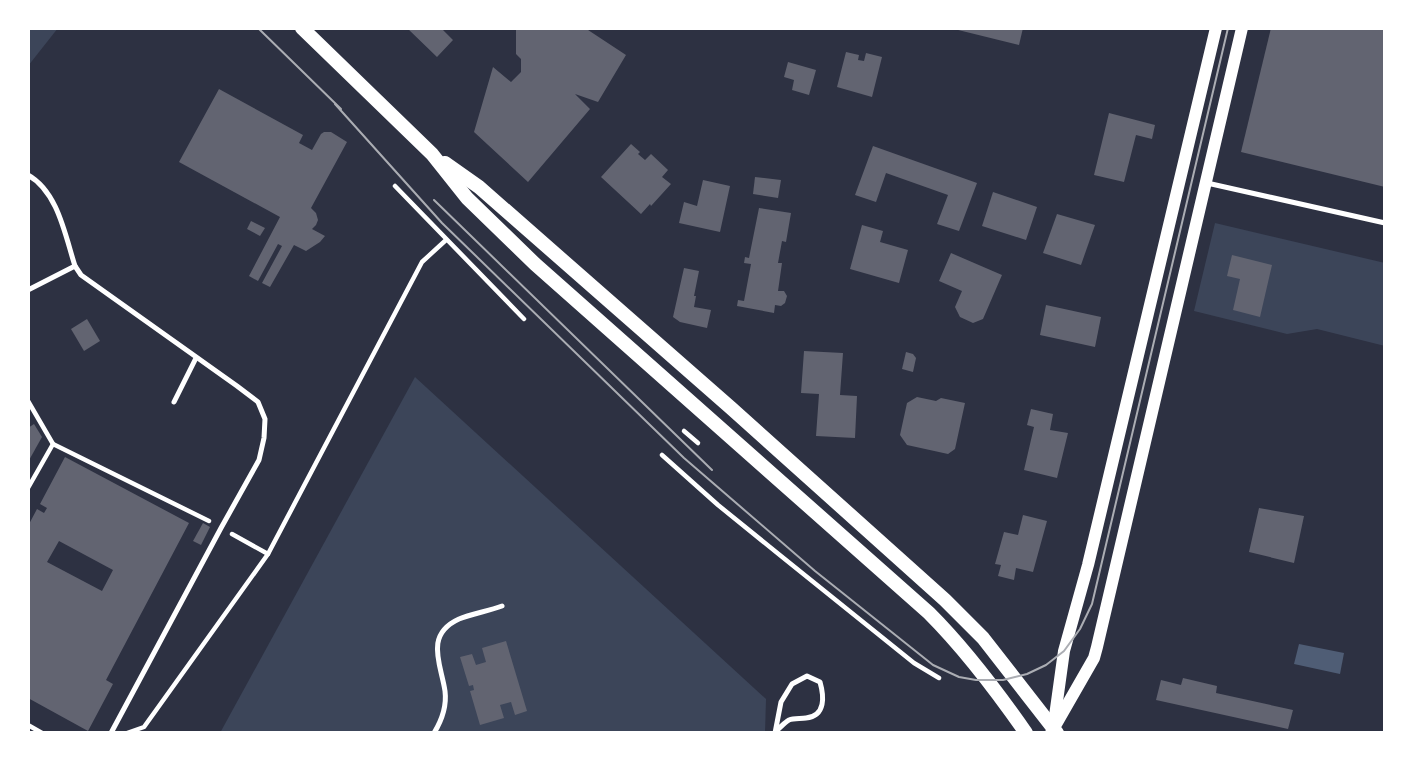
<svg xmlns="http://www.w3.org/2000/svg" width="1413" height="761" font-family="Mulish,sans-serif">
<style>
.green{fill:#3c4559}
.water{fill:#4f5d75}
.building{fill:#626471;fill-rule:evenodd}
.lines{fill:none;stroke-linecap:round;stroke-linejoin:round}
.path{stroke:#fff;stroke-width:4.5}
.service{stroke:#fff;stroke-width:5}
.tertiary{stroke:#fff;stroke-width:12}
.secondary{stroke:#fff;stroke-width:14}
.tram{stroke:#abadb3;stroke-width:2}
</style>
<rect width="100%" height="100%" fill="#2d3142"/>
<g class="green">
<polygon points="28,28 58,28 28,66"/>
<polygon points="1215,223 1385,263 1385,346 1317,329 1287,334 1194,311"/>
<polygon points="415,377 766,699 765,733 220,733"/>
</g>
<polygon class="water" points="1299,644 1344,653 1340,674 1294,664"/>
<g class="building">
<polygon points="407,28 446,28 443,30 453,40 437,57"/>
<polygon points="516,28 585,28 626,55 598,102 575,94 590,109 528,182 474,132 493,67 511,82 521,72 521,59 516,54"/>
<polygon points="950,28 1023,28 1019,45"/>
<polygon points="1271,28 1385,28 1385,187 1241,152"/>
<polygon points="846,52 859,55 858,60 864,61 866,53 882,57 872,97 837,87"/>
<polygon points="788,62 816,70 809,95 792,90 794,80 784,77"/>
<polygon points="219,89 303,135 299,143 312,150 321,134 324,132 331,132 347,142 311,208 316,213 318,220 316,225 312,229 325,236 320,242 306,251 294,245 270,287 262,283 282,246 278,244 258,281 249,276 280,217 179,162"/>
<polygon points="1109,113 1155,125 1152,139 1136,135 1124,182 1094,175"/>
<polygon points="631,144 640,152 638,154 645,160 651,154 668,170 662,177 671,184 651,206 650,204 641,214 601,177"/>
<polygon points="873,146 977,183 959,231 937,224 948,195 886,173 876,202 855,195"/>
<polygon points="755,177 781,180 778,198 753,194"/>
<polygon points="703,180 730,186 720,232 679,223 684,202 697,206"/>
<polygon points="993,192 1037,207 1026,240 982,226"/>
<polygon points="759,208 791,213 786,242 782,241 778,263 782,263 778,291 784,291 787,296 785,303 781,306 775,305 774,313 737,306 738,300 744,301 751,264 744,263 745,257 749,258"/>
<polygon points="1057,214 1095,225 1081,265 1043,253"/>
<polygon points="251,221 265,228 260,236 247,229"/>
<polygon points="862,225 883,231 880,242 908,250 899,283 850,269"/>
<polygon points="951,253 1002,275 983,319 973,323 960,317 955,307 962,291 939,281"/>
<polygon points="1232,255 1272,265 1260,317 1233,310 1240,279 1227,276"/>
<polygon points="684,268 699,271 694,296 696,296 694,307 711,310 707,328 680,322 673,317"/>
<polygon points="1046,305 1101,317 1095,347 1040,335"/>
<polygon points="87,319 100,341 84,351 71,329"/>
<polygon points="804,351 843,353 840,395 857,396 855,438 816,436 819,394 801,393"/>
<polygon points="906,352 913,354 916,358 913,372 902,369"/>
<polygon points="917,397 936,401 941,398 965,403 955,449 948,454 907,445 900,435 907,403"/>
<polygon points="1031,409 1053,414 1050,430 1068,433 1057,478 1024,470 1034,427 1027,425"/>
<polygon points="34,424 42,437 28,462 28,428"/>
<path d="M65,457L189,523L106,680L113,684L88,731L28,698V526L37,509L44,513L47,508L40,504ZM59,541L113,570L102,591L47,562Z"/>
<polygon points="1259,508 1304,516 1294,563 1249,552"/>
<polygon points="1023,515 1047,521 1033,572 1016,568 1014,580 998,576 1001,565 995,564 1004,532 1018,535"/>
<polygon points="203,523 210,527 201,545 193,541"/>
<polygon points="506,641 527,711 515,715 511,702 500,705 504,718 480,725 470,691 474,690 473,685 469,686 460,657 472,654 476,665 486,662 482,648"/>
<polygon points="1183,678 1217,686 1216,693 1293,710 1288,729 1156,700 1161,680 1181,685"/>
</g>
<g class="lines">
<g class="path">
<polyline points="395,186 524,319"/>
<polyline points="28,401 53,444"/>
<polyline points="684,431 698,443"/>
<polyline points="662,455 718,505 781,556 914,663 939,678"/>
<polyline points="28,488 53,444 209,521"/>
<polyline points="232,534 268,554"/>
<polyline points="28,725 42,733"/>
<polyline points="127,733 144,727 268,554 422,262 446,240"/>
</g>
<g class="service">
<path d="M28,175C58,192 65,235 75,266L81,275L237,386L258,402L265,419L264,438L259,460L221,528L111,733"/>
<polyline points="1207,183 1385,223"/>
<polyline points="28,290 75,266"/>
<polyline points="174,402 196,358"/>
<path d="M434,733C442,720 447,707 445,691C441,664 424,635 459,619C471,614 489,611 502,606"/>
<path d="M775,733L781,702L792,684L807,676L820,682C824,696 826,716 806,718C801,719 794,718 789,720C785,722 780,728 776,731"/>
</g>
<g class="tertiary">
<polyline points="1054,723 1064,651 1088,565 1216,28"/>
<polyline points="1051,733 1094,658 1097,647 1242,28"/>
</g>
<g class="secondary">
<path d="M302,28L432,154L467,198L535,264L929,613C966,650 996,690 1026,733"/>
<polyline points="445,163 479,187 731,408 945,600 983,638 1057,733"/>
</g>
<g class="tram">
<polyline points="258,28 341,109"/>
<polyline points="335,104 442,223 684,458 815,571 933,665 959,677 976,680 1003,680 1027,674 1046,665 1064,651 1080,629 1092,604 1228,28"/>
<polyline points="434,200 712,470"/>
</g>
</g>
<rect width="1413" height="761" fill="none" stroke="#ffffff" stroke-width="60"/>
</svg>
